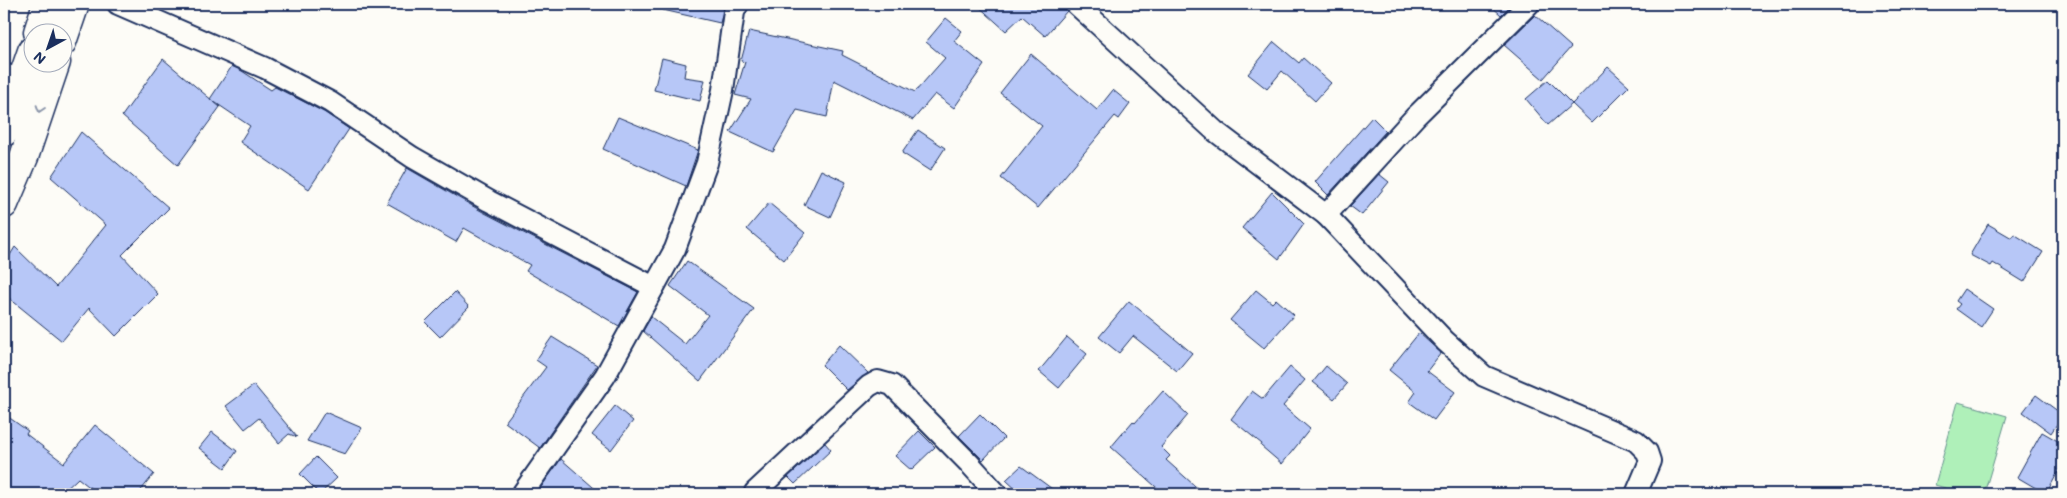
<svg xmlns="http://www.w3.org/2000/svg" width="2067" height="498" font-family="Mali,sans-serif">
<style>
.green{fill:#aff0b9;stroke:#65908c}
.building{fill:#b7c7f7;stroke:#1b2f5e}
.lines{fill:none;stroke-linecap:round;stroke-linejoin:round}
.minor-casing{stroke:#1b2f5e;stroke-width:24}
.highway-casing{stroke:#1b2f5e;stroke-width:31}
.minor{stroke:#fdfcf7;stroke-width:20}
.highway{stroke:#fdfcf7;stroke-width:28}
.oneway{stroke:#8c96aa}
</style>
<rect width="100%" height="100%" fill="#fdfcf7"/>
<filter id="ink" filterUnits="userSpaceOnUse"><feTurbulence type="fractalNoise" baseFrequency=".02" numOctaves="2"/><feDisplacementMap in="SourceGraphic" scale="10" xChannelSelector="R" yChannelSelector="G"/><feConvolveMatrix kernelMatrix="1 2 1 2 8 2 1 2 1" color-interpolation-filters="sRGB"/></filter>
<g filter="url(#ink)">
<polygon class="green" points="1958,402 2007,416 1984,494 1966,494 1935,485"/>
<g class="building">
<polygon points="663,4 725,4 720,23 663,10"/>
<polygon points="976,4 1064,4 1067,11 1045,36 1022,16 1006,31"/>
<polygon points="1489,4 1512,4 1501,15"/>
<polygon points="1535,15 1571,47 1543,79 1504,45"/>
<polygon points="946,18 962,31 954,41 984,65 954,108 935,94 913,120 834,80 827,117 797,110 773,152 730,132 751,99 735,95 745,62 741,61 749,31 843,51 842,55 915,92 945,58 926,42"/>
<polygon points="1274,42 1299,63 1303,58 1331,83 1315,101 1282,71 1267,89 1248,74"/>
<polygon points="1031,54 1097,110 1113,90 1130,104 1119,119 1115,116 1038,208 1001,178 1042,126 1000,93"/>
<polygon points="662,58 686,64 684,77 705,80 700,101 654,90"/>
<polygon points="163,59 220,107 178,165 122,116"/>
<polygon points="232,66 242,71 271,90 275,87 324,112 349,129 309,189 240,142 250,126 210,99"/>
<polygon points="1608,67 1629,86 1592,123 1572,104"/>
<polygon points="1548,80 1572,104 1548,125 1526,99"/>
<polygon points="618,117 698,150 686,186 603,149"/>
<polygon points="1372,117 1386,131 1328,195 1315,182"/>
<polygon points="918,130 945,148 930,171 902,153"/>
<polygon points="81,132 169,208 122,255 158,294 116,336 89,308 62,341 4,294 4,265 15,247 56,287 106,225 51,177"/>
<polygon points="407,168 483,212 638,292 619,326 526,271 530,265 464,228 456,242 387,203"/>
<polygon points="821,170 846,182 830,217 804,205"/>
<polygon points="1379,174 1389,182 1362,215 1350,206"/>
<polygon points="1272,192 1304,224 1279,259 1242,228"/>
<polygon points="769,203 805,233 784,260 747,229"/>
<polygon points="1988,224 2012,238 2014,234 2043,252 2024,282 1993,263 1991,266 1970,255"/>
<polygon points="687,261 754,309 700,381 643,331 651,317 685,344 708,315 670,286"/>
<polygon points="1964,289 1993,309 1981,327 1956,309 1960,304 1956,301"/>
<polygon points="1256,290 1272,303 1276,299 1294,315 1264,348 1230,320"/>
<polygon points="455,292 469,307 440,337 425,322"/>
<polygon points="1129,301 1192,353 1177,371 1133,336 1119,353 1099,337"/>
<polygon points="1419,333 1441,353 1427,371 1455,392 1434,420 1409,402 1416,392 1389,370"/>
<polygon points="552,337 597,365 540,448 505,422 546,367 536,360"/>
<polygon points="1067,337 1087,354 1059,388 1039,371"/>
<polygon points="839,345 868,373 847,390 822,365"/>
<polygon points="1326,366 1347,384 1334,399 1313,382"/>
<polygon points="1290,367 1305,380 1283,406 1310,429 1282,464 1261,446 1262,444 1231,419 1252,391 1263,399"/>
<polygon points="254,385 297,437 289,434 279,443 259,418 245,429 226,406"/>
<polygon points="1163,391 1188,415 1161,447 1170,456 1166,460 1204,494 1164,494 1111,447 1133,421 1135,423"/>
<polygon points="2036,395 2063,415 2051,433 2023,412"/>
<polygon points="615,406 633,421 611,450 592,435"/>
<polygon points="325,412 362,428 345,454 307,441"/>
<polygon points="4,414 28,431 26,434 64,463 95,425 154,474 138,494 98,494 78,478 61,494 4,494"/>
<polygon points="980,414 1004,438 983,460 959,436"/>
<polygon points="919,431 935,447 911,470 895,456"/>
<polygon points="212,432 237,451 225,468 199,448"/>
<polygon points="2042,432 2063,444 2063,463 2046,494 2017,477"/>
<polygon points="825,443 831,450 795,484 788,477"/>
<polygon points="316,457 337,478 320,494 300,474"/>
<polygon points="561,459 601,494 536,494"/>
<polygon points="1021,466 1059,494 1021,494 1006,480"/>
</g>
<g class="lines">
<g class="minor-casing">
<g id="minor">
<polyline points="118,4 265,68 330,102 412,157 489,201 654,287"/>
<polyline points="1076,4 1215,131 1326,215 1445,341 1484,376 1636,441 1647,452 1650,461 1636,494"/>
<polyline points="4,74 23,81"/>
<polyline points="1326,215 1415,117 1529,4"/>
<polyline points="755,492 869,386 878,381 892,385 969,463 997,494"/>
<polyline points="522,494 605,376 675,249 707,163 723,90 734,12 738,4"/>
</g>
</g>
<g class="highway-casing">
<g id="highway">
<polyline points="38,32 47,4"/>
<polyline points="62,42 75,4"/>
<polyline points="4,132 32,51"/>
<polyline points="4,204 24,157 56,62"/>
</g>
</g>
<use href="#minor" class="minor"/>
<use href="#highway" class="highway"/>
</g>
<defs><path id="oneway-chevron" d="M-2-3.5L2.5 0L-2 3.5" fill="none" stroke-width="1.6" stroke-linecap="round" stroke-linejoin="round" transform="scale(1.25)"/></defs>
<use class="oneway" href="#oneway-chevron" transform="translate(40 109) rotate(108)"/>
</g>
<rect width="2067" height="498" fill="none" stroke="#fdfcf7" stroke-width="20"/>
<rect x="10" y="10" width="2047" height="478" fill="none" stroke="#1b2f5e" stroke-width="2" filter="url(#ink)"/>
<g transform="translate(48 48) rotate(220)"><circle r="24" fill="#fdfcf7" stroke="#a3aaba"/>
<path d="M0-4L9 19L0 12L-9 19Z" fill="#1b2f5e"/>
<text y="-8" font-size="14" font-weight="bold" text-anchor="middle" fill="#1b2f5e">N</text>
</g>
</svg>
